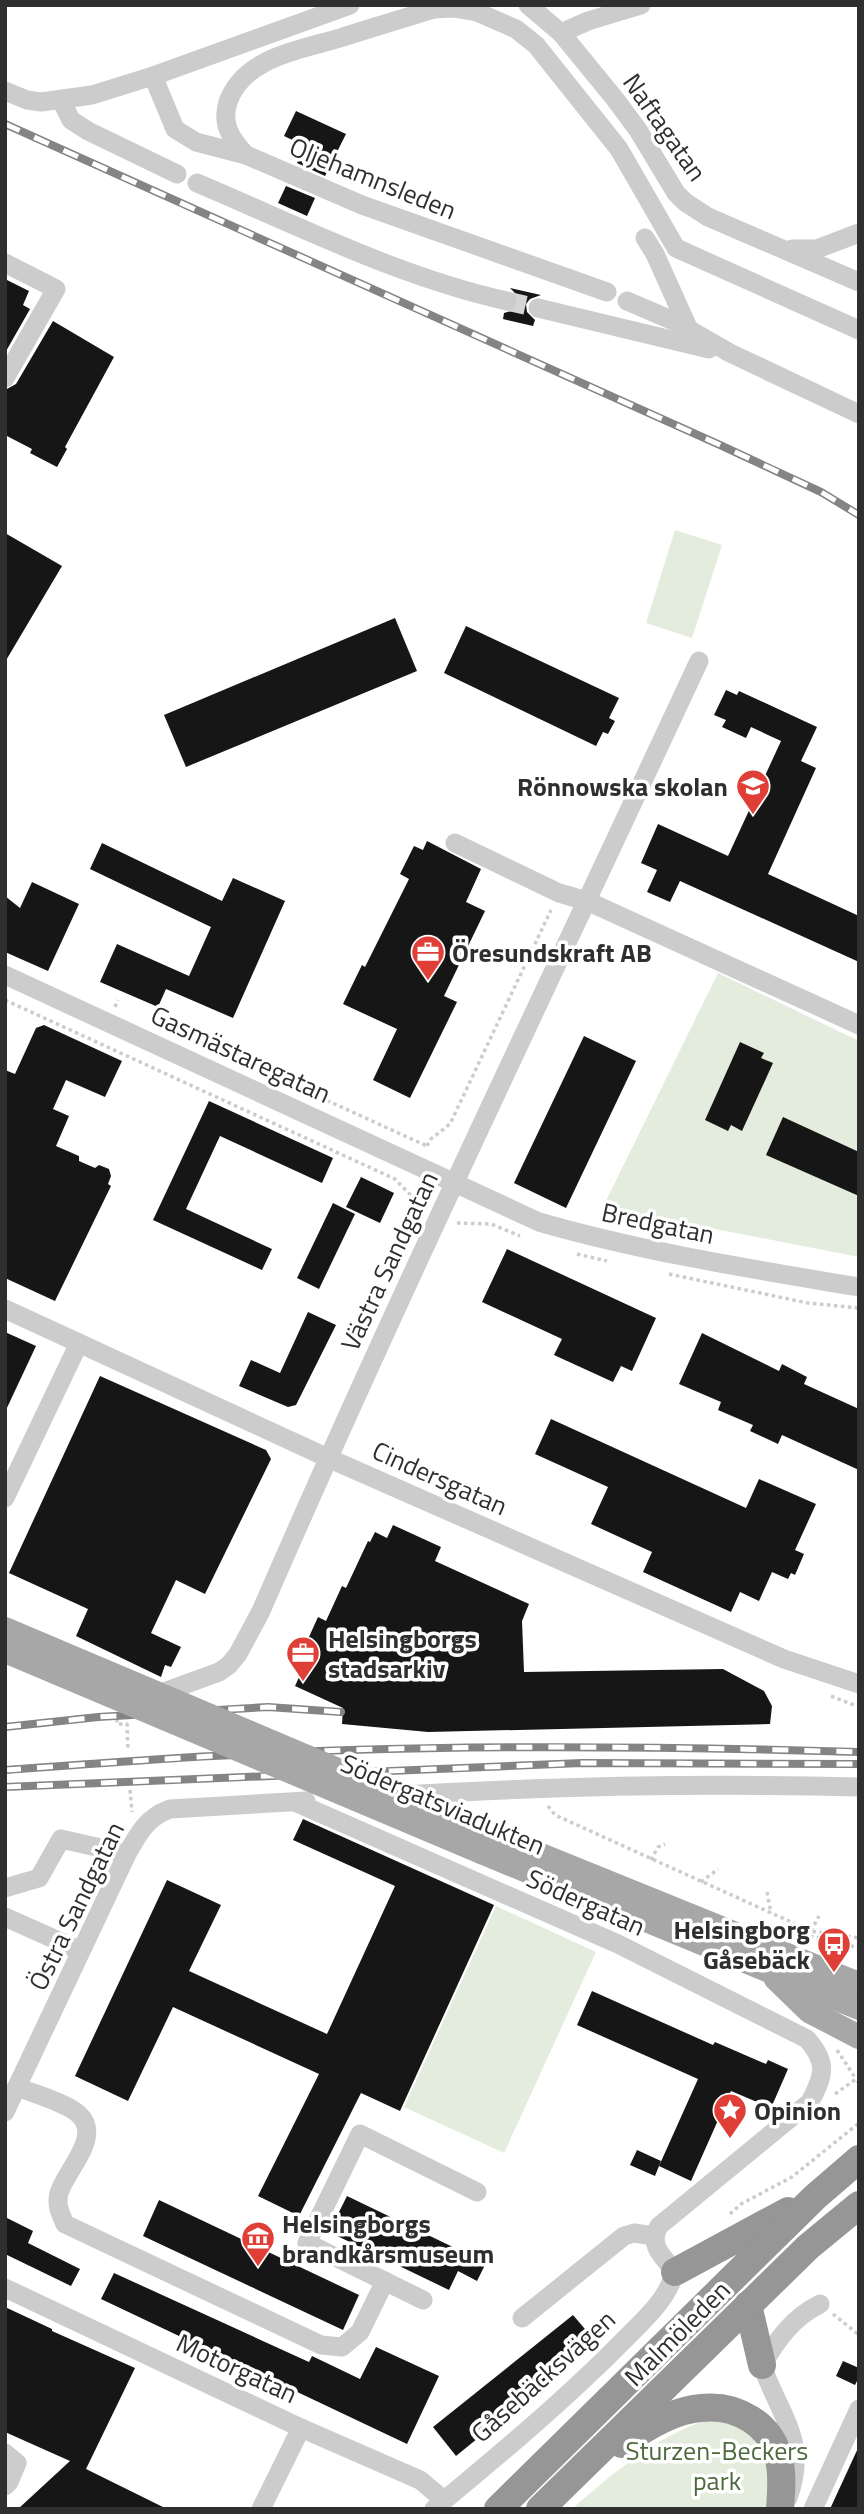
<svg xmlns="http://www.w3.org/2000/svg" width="864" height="2514" font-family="'Titillium Web',sans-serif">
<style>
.green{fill:#e3ecdd}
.building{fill:#161616}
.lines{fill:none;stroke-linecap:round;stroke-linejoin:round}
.minor-tunnel{stroke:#d5d5d5;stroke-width:19;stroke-dasharray:19 10;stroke-linecap:butt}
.path{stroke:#ccc;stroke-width:3.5;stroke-dasharray:3.5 3.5;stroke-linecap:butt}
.minor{stroke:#ccc;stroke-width:19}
.major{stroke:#a7a7a7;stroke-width:24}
.highway{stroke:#969696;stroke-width:28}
.rail-casing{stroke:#848484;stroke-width:8}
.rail{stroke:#fff;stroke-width:5;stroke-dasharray:16;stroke-linecap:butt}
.major-bridge{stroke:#a7a7a7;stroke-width:24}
.labels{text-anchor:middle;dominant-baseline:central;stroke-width:7;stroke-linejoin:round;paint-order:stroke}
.street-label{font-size:26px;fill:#2f2f2f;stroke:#fff}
.poi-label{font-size:26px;font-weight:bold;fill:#2f2f2f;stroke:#fff;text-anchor:start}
.park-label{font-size:26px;fill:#4d6a3d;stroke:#fff}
</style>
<rect width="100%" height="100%" fill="#fff"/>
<g class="green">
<polygon points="675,530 722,545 692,638 646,623"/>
<polygon points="718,973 859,1041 859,1257 603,1207"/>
<polygon points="496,1906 596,1952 504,2153 404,2107"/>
<path d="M715,2419L743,2425L771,2459L766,2509H572C608,2477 667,2427 715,2419Z"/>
</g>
<g class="building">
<polygon points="296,111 346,134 325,176 297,163 305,146 284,136"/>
<polygon points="286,186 315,198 307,216 278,203"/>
<polygon points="5,279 29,291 23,305 30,309 5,353"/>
<polygon points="510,288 541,295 530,299 526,304 527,312 535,320 533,326 503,319 504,313 515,310 519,303 519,297"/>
<polygon points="53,321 114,357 65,447 67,449 57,467 30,453 32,449 5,435 5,390 16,384"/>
<polygon points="5,533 62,566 5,662"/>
<polygon points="395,618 417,671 186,767 164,715"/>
<polygon points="466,626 619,698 609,718 615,721 608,734 603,732 596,746 444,673"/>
<polygon points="726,690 737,695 739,691 817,727 801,761 816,768 768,874 859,916 859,962 680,881 670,902 647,892 657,870 641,863 658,824 728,856 781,741 751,727 746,738 722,727 726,720 714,715"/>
<polygon points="427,841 481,869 466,902 485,911 444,996 457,1002 410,1098 373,1080 397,1029 343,1004 362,965 365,967 409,879 400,874 414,846 423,850"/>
<polygon points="102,843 222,901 233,878 285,901 233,1018 166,989 158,1007 100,982 117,944 189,976 211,927 90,869"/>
<polygon points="32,882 79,904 48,971 5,952 5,896 20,908"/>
<polygon points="44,1025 122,1061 105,1097 66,1080 53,1109 69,1116 56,1146 79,1156 79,1161 95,1168 99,1165 109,1169 111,1176 108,1184 111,1186 55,1301 5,1278 5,1070 15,1074 36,1028"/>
<polygon points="584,1036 636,1061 566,1208 514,1183"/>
<polygon points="740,1042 764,1053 761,1058 773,1063 742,1131 731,1125 728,1131 705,1120"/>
<polygon points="209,1101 333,1158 322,1183 220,1136 186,1209 272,1249 262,1270 153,1220"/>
<polygon points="783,1117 859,1152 859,1196 766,1155"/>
<polygon points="361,1177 394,1193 380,1223 346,1207"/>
<polygon points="333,1203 355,1214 319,1289 297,1278"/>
<polygon points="507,1249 656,1318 632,1371 621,1366 613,1382 554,1355 562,1339 482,1302"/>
<polygon points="308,1312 336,1325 296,1405 288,1407 239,1386 251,1360 280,1373"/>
<polygon points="5,1332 36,1346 5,1412"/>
<polygon points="702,1333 779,1371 782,1364 807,1377 804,1384 859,1409 859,1470 782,1435 778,1444 750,1431 753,1425 718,1410 721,1402 679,1384"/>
<polygon points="100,1376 266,1450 271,1459 205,1594 176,1580 151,1633 181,1647 171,1667 165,1665 161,1677 76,1636 88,1609 9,1573"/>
<polygon points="551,1419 746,1508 759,1479 816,1504 795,1550 804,1554 795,1575 791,1573 788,1579 772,1572 759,1601 740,1592 731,1612 643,1572 652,1552 591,1524 608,1487 535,1454"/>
<polygon points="393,1525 441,1547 435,1561 529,1604 522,1621 524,1672 723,1669 764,1691 772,1706 770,1724 428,1732 342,1724 343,1708 295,1686 306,1662 299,1659 318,1617 326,1621 342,1586 346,1588 368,1541 370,1542 375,1532 387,1538"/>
<polygon points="303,1819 494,1905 400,2111 361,2093 299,2216 258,2196 319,2074 173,2007 128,2101 75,2076 167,1880 221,1905 189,1971 327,2034 395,1886 293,1840"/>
<polygon points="592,1991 713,2045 715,2042 766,2064 768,2060 788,2069 771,2108 731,2091 691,2181 659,2166 698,2079 577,2025"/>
<polygon points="637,2150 661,2161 655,2176 630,2165"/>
<polygon points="347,2196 486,2263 477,2281 458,2271 449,2290 329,2232"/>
<polygon points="159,2200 359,2295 343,2330 143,2236"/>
<polygon points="5,2217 33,2231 28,2243 80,2269 71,2286 5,2254"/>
<polygon points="114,2273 309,2362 312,2356 360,2379 376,2347 439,2376 407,2444 101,2299"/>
<polygon points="5,2307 52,2329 52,2331 135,2368 86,2469 167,2509 18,2509 70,2461 5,2432"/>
<polygon points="573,2315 596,2342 456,2456 433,2427"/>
<polygon points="843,2361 859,2368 859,2377 855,2385 836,2376"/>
<polygon points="859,2446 859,2509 830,2509"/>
</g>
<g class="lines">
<polyline class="minor-tunnel" points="507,301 538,308"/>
<g class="path">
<polyline points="5,1000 395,1179 424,1209"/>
<polyline points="115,1007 118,1000"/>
<polyline points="225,1054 427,1146"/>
<polyline points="427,1146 431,1139 450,1124 551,910"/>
<polyline points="457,1223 491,1224 520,1236"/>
<polyline points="577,1254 607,1261"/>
<polyline points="669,1274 808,1303 859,1308"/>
<polyline points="831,1696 859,1707"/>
<polyline points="117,1719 117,1724 127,1724 128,1751"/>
<polyline points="130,1790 132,1812"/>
<polyline points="548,1806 555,1815 811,1931 859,1938"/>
<polyline points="651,1860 658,1847 665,1844"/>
<polyline points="701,1882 718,1869"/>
<polyline points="767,1892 771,1913"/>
<polyline points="811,1931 819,1916"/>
<polyline points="796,1934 840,1941 859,1949"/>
<polyline points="837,2050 856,2079"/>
<polyline points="835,2094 856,2079 859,2083"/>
<polyline points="730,2214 741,2204 792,2177 859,2123"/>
<polyline points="833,2314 859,2335"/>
</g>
<g class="minor">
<polyline points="528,5 561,33 615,99 638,130 676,193 685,202 708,217 859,282"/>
<polyline points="561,33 588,21 641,5"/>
<polyline points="153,76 175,129 196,142 246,155 362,205 607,292"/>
<polyline points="5,91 27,100 41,102 92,95 153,76 350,5"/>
<polyline points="61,100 71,120 88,131 177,174"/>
<path d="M246,155C231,139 221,124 228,102C244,57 300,50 340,38C371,28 402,19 434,9L454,8L477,12L516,29L536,45L619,149L676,248L859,330"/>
<path d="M197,183C299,226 399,277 507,301"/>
<polyline points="645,238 655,254 690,332"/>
<polyline points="792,249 817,249 859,233"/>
<polyline points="5,263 56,289 5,378"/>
<polyline points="627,301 676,322 730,353 859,414"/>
<polyline points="538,308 709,349"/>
<polyline points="455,843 559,893 587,901 859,1025"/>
<path d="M5,975L539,1222C643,1252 752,1269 859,1287"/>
<polyline points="5,1309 328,1458 784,1659 859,1684"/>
<polyline points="5,1498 79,1343"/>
<path d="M153,1696L219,1672L229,1665L238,1654L261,1611C400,1291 552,977 699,661"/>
<path d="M402,1795C554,1786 706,1783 859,1787"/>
<path d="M295,1802L618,1944L807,2039C828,2063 824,2075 810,2102L659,2226C648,2246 663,2256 675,2272C667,2300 644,2320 624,2340C565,2400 499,2455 434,2509"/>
<polyline points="5,1888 39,1878 61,1839 127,1854"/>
<polyline points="5,1917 81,1951"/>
<path d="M17,2087C35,2094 57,2100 73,2110C108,2132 66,2169 59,2193C56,2205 60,2213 65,2224L321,2345L342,2347L360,2332L385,2281"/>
<path d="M5,2112L127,1854C138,1834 147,1817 170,1809L306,1801"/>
<polyline points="5,2288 301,2428 420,2480 444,2500"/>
<polyline points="423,2300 307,2243 360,2134 477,2192"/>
<polyline points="522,2318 624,2236 634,2233 654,2236"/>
<polyline points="5,2453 17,2463 9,2482 5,2486"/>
<path d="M788,2498C809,2441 780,2417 762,2365C778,2339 792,2318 820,2304"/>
<polyline points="261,2509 301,2428"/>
<polyline points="813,2509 859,2409"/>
</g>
<g class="major">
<polyline points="489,1834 859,1984"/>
<polyline points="481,1852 859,2008"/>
<polyline points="776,1979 809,2011 859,2037"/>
</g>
<g class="highway">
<polyline points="675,2272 788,2211"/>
<polyline points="748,2305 762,2365"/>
<path d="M622,2444C644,2428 673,2410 701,2408C736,2404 772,2424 779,2460C783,2475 781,2493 780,2509"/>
<polyline points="498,2509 815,2197 859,2159"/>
<polyline points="540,2509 808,2247 859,2205"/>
</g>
<g class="rail-casing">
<g id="rail">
<polyline points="5,124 720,445 821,492 859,515"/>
<polyline points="5,1727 98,1717 268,1707 341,1712"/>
<path d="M5,1770C120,1762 235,1753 349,1750C519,1745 689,1747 859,1752"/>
<polyline points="5,1787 582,1763 859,1764"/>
</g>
</g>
<use href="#rail" class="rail"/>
<g class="major-bridge">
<polyline points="5,1629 489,1834"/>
<polyline points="5,1651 481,1852"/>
</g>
</g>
<defs>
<g id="school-pin" transform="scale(1.75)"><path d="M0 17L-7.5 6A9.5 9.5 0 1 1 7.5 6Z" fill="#e03f37" stroke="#fff"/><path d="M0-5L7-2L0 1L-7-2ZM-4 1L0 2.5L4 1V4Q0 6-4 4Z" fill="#fff"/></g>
<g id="office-pin" transform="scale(1.75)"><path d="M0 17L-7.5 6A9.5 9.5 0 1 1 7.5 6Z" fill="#e03f37" stroke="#fff"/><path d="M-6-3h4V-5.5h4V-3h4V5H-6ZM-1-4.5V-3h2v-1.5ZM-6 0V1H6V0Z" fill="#fff"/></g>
<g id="bus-pin" transform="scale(1.75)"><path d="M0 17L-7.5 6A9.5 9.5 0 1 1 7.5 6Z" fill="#e03f37" stroke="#fff"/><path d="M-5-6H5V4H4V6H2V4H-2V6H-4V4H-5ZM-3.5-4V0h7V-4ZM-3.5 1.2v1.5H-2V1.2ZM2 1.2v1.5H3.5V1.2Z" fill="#fff"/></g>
<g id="sight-pin" transform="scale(1.75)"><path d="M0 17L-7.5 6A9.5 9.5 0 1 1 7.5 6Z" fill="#e03f37" stroke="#fff"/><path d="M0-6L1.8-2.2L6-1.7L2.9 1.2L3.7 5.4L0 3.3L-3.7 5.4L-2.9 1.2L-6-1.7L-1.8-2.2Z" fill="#fff"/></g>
<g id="museum-pin" transform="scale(1.75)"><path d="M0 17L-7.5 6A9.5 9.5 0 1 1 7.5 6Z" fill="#e03f37" stroke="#fff"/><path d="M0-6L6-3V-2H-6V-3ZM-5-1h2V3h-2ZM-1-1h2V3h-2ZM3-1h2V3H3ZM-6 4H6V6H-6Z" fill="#fff"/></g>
</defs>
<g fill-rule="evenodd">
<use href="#school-pin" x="753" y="786"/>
<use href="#office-pin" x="428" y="952"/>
<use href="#office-pin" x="303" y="1653"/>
<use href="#bus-pin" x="834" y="1944"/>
<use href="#sight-pin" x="730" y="2110"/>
<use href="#museum-pin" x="258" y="2238"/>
</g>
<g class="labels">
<g class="street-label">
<text transform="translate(665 127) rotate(55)">Naftagatan</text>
<text transform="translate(373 178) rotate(22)">Oljehamnsleden</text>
<text transform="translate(241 1054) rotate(25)">Gasmästaregatan</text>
<text transform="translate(658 1223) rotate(12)">Bredgatan</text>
<text transform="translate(389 1261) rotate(-65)">Västra Sandgatan</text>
<text transform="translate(440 1478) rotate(24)">Cindersgatan</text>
<text transform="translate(443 1804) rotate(23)">Södergatsviadukten</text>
<text transform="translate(586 1902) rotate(24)">Södergatan</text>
<text transform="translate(76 1906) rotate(-64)">Östra Sandgatan</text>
<text transform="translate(677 2333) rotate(-45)">Malmöleden</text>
<text transform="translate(237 2368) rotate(25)">Motorgatan</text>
<text transform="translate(543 2376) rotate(-42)">Gåsebäcksvägen</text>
</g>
<g class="poi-label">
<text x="728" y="786" text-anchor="end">Rönnowska skolan</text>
<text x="452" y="952">Öresundskraft AB</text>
<text x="328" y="1638">Helsingborgs<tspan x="328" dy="30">stadsarkiv</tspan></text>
<text x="810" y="1929" text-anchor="end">Helsingborg<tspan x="810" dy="30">Gåsebäck</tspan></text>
<text x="754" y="2110">Opinion</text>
<text x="282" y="2223">Helsingborgs<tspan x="282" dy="30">brandkårsmuseum</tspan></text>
</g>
<g class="park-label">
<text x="717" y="2450">Sturzen-Beckers<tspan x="717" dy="30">park</tspan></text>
</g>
</g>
<rect width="864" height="2514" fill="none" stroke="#2f2f2f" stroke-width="14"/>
</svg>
